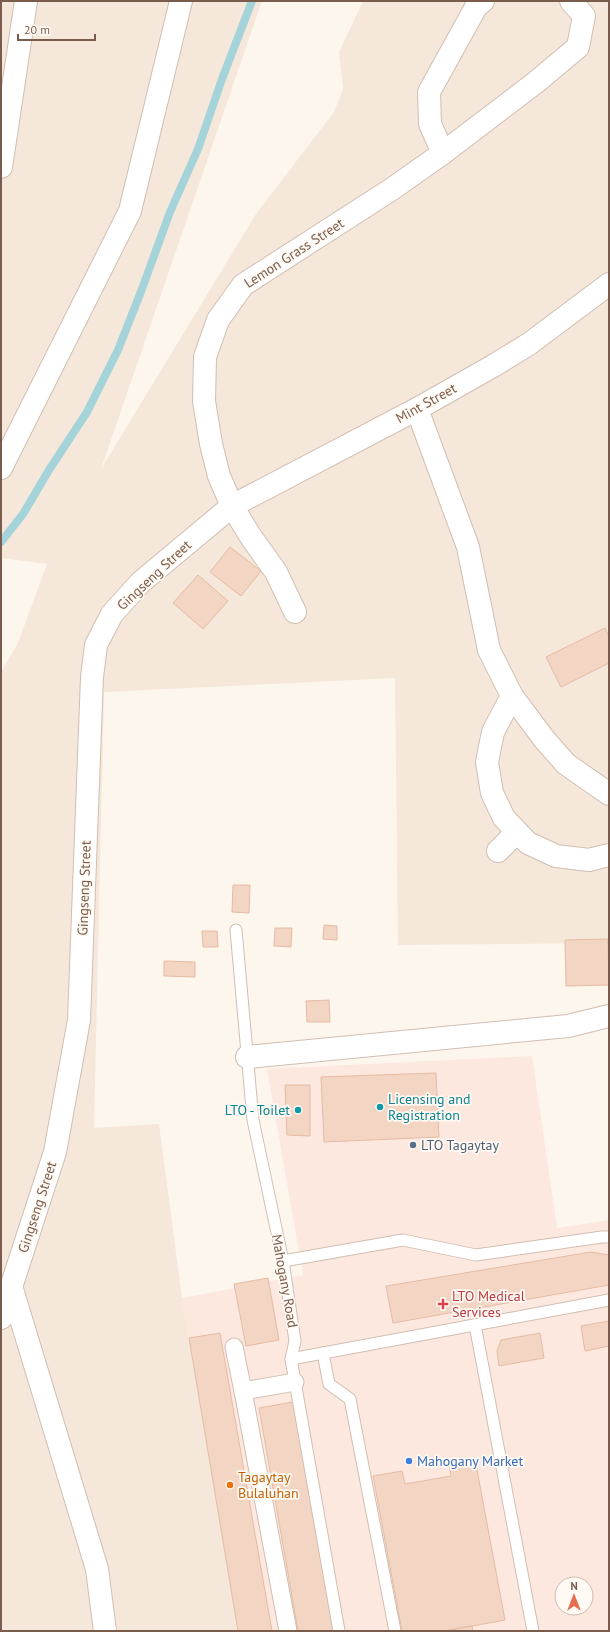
<svg xmlns="http://www.w3.org/2000/svg" width="610" height="1632" font-family="'PT Sans',sans-serif">
<style>
.residential{fill:#f5e8da}
.commercial{fill:#fde8e0;fill-rule:evenodd}
.lines{fill:none;stroke-linecap:round;stroke-linejoin:round}
.stream{stroke:#a5d3da;stroke-width:8}
.building{fill:#f3d5c3;stroke:#e6bba3}
.service-casing{stroke:#d1beb0;stroke-width:13}
.pedestrian-casing{stroke:#d1beb0;stroke-width:19}
.minor-casing{stroke:#d1beb0;stroke-width:24}
.service{stroke:#fff;stroke-width:11}
.pedestrian{stroke:#fff;stroke-width:17}
.minor{stroke:#fff;stroke-width:22}
.culture-dot{fill:#0f9aa8;stroke:#fffaf3;stroke-width:1.5}
.service-dot{fill:#5c6f8a;stroke:#fffaf3;stroke-width:1.5}
.health-dot{fill:#e0444e;stroke:#fffaf3;stroke-width:1.5}
.shop-dot{fill:#3f7fe0;stroke:#fffaf3;stroke-width:1.5}
.food-dot{fill:#e8710a;stroke:#fffaf3;stroke-width:1.5}
.labels{text-anchor:middle;dominant-baseline:central;stroke-width:3.5;stroke-linejoin:round;paint-order:stroke}
.street-label{font-size:14px;fill:#7a5c4d;stroke:#fffaf3}
.culture-label{font-size:14px;fill:#0d838f;stroke:#fffaf3;text-anchor:start}
.service-label{font-size:14px;fill:#4e5e75;stroke:#fffaf3;text-anchor:start}
.health-label{font-size:14px;fill:#be3a42;stroke:#fffaf3;text-anchor:start}
.shop-label{font-size:14px;fill:#366cbe;stroke:#fffaf3;text-anchor:start}
.food-label{font-size:14px;fill:#c56008;stroke:#fffaf3;text-anchor:start}
</style>
<rect width="100%" height="100%" fill="#fdf6ec"/>
<polygon class="residential" points="1,1 262,1 101,469 256,214 334,112 343,89 339,52 363,1 609,1 609,943 398,945 395,678 104,692 94,1128 159,1124 182,1298 238,1631 1,1631 1,672 18,643 47,564 1,558"/>
<path class="commercial" d="M532,1056L557,1228L609,1220V1631H238L182,1298L303,1275L267,1069ZM562,1584H586V1608H562Z"/>
<g class="lines">
<polyline class="stream" points="1,542 23,514 49,470 87,412 118,350 142,289 170,212 198,149 222,79 252,1"/>
</g>
<g class="building">
<polygon points="230,547 261,571 241,596 210,572"/>
<polygon points="198,575 228,601 203,629 173,603"/>
<polygon points="605,628 609,637 609,663 561,687 546,657"/>
<polygon points="233,885 250,885 249,913 232,912"/>
<polygon points="324,925 337,926 337,940 323,939"/>
<polygon points="275,928 292,928 291,947 274,946"/>
<polygon points="202,931 217,931 218,947 203,947"/>
<polygon points="608,939 609,985 566,986 565,940"/>
<polygon points="164,961 195,962 195,977 164,976"/>
<polygon points="329,1000 330,1022 307,1022 306,1001"/>
<polygon points="436,1073 439,1137 324,1142 321,1077"/>
<polygon points="285,1085 310,1085 310,1136 287,1135"/>
<polygon points="591,1252 609,1255 609,1285 393,1323 386,1286"/>
<polygon points="268,1278 279,1340 246,1346 234,1284"/>
<polygon points="609,1321 609,1346 585,1351 581,1326"/>
<polygon points="220,1333 272,1631 238,1631 189,1338"/>
<polygon points="540,1333 544,1358 499,1366 497,1351 501,1340"/>
<polygon points="293,1402 334,1631 298,1631 259,1408"/>
<polygon points="475,1459 505,1620 445,1631 402,1631 373,1476 402,1471 405,1484 451,1476 449,1463"/>
<polygon points="472,1626 473,1631 445,1631"/>
</g>
<g class="lines">
<g class="service-casing">
<g id="service">
<polyline points="236,930 253,1120 283,1261 295,1341 291,1359 339,1631"/>
<polyline points="283,1261 403,1240 476,1255 602,1237 609,1237"/>
<polyline points="475,1325 533,1631"/>
<polyline points="323,1353 329,1384 350,1399 395,1631"/>
<polyline points="291,1359 609,1300"/>
</g>
</g>
<g class="pedestrian-casing">
<g id="pedestrian">
<polyline points="234,1347 243,1391"/>
<polyline points="288,1631 243,1391 295,1382"/>
</g>
</g>
<g class="minor-casing">
<g id="minor">
<polyline points="443,153 430,124 429,92 476,7 483,1"/>
<polyline points="1,167 26,1"/>
<polyline points="417,409 468,547 489,650 512,696 544,739 566,764 609,794"/>
<polyline points="1,468 130,211 181,1"/>
<polyline points="295,612 276,572 251,537 232,506 219,476 211,444 204,401 205,357 218,320 243,285 392,189 443,153 535,83 578,47 584,16 571,1"/>
<polyline points="512,696 493,732 487,762 492,793 504,818 528,843 556,856 589,860 609,855"/>
<polyline points="498,851 517,832"/>
<polyline points="247,1057 568,1026 609,1016"/>
<polyline points="11,1286 97,1569 105,1631"/>
<polyline points="1,1318 55,1152 79,1020 92,677 96,645 112,614 141,582 232,506 417,409 493,366 529,344 609,284"/>
</g>
</g>
<use href="#service" class="service"/>
<use href="#pedestrian" class="pedestrian"/>
<use href="#minor" class="minor"/>
</g>
<g class="culture-dot">
<circle cx="380" cy="1107" r="4"/>
<circle cx="298" cy="1110" r="4"/>
</g>
<circle class="service-dot" cx="413" cy="1145" r="4"/>
<path class="health-dot" d="M441 1298h4v4h4v4h-4v4h-4v-4h-4v-4h4z"/>
<circle class="shop-dot" cx="409" cy="1461" r="4"/>
<circle class="food-dot" cx="230" cy="1485" r="4"/>
<g class="labels">
<g class="street-label">
<text transform="translate(294 253) rotate(-33)">Lemon Grass Street</text>
<text transform="translate(426 403) rotate(-29)">Mint Street</text>
<text transform="translate(154 575) rotate(-43)">Gingseng Street</text>
<text transform="translate(84 888) rotate(-88)">Gingseng Street</text>
<text transform="translate(37 1207) rotate(-72)">Gingseng Street</text>
<text transform="translate(285 1281) rotate(80)">Mahogany Road</text>
</g>
<g class="culture-label">
<text x="388" y="1099">Licensing and<tspan x="388" dy="16">Registration</tspan></text>
<text x="290" y="1110" text-anchor="end">LTO - Toilet</text>
</g>
<g class="service-label">
<text x="421" y="1145">LTO Tagaytay</text>
</g>
<g class="health-label">
<text x="452" y="1296">LTO Medical<tspan x="452" dy="16">Services</tspan></text>
</g>
<g class="shop-label">
<text x="417" y="1461">Mahogany Market</text>
</g>
<g class="food-label">
<text x="238" y="1477">Tagaytay<tspan x="238" dy="16">Bulaluhan</tspan></text>
</g>
</g>
<rect width="610" height="1632" fill="none" stroke="#7a5c4d" stroke-width="4"/>
<g transform="translate(574 1596)"><circle r="19" fill="#fffaf3" stroke="#cabbb1"/>
<path d="M0-3L7 15L0 10L-7 15Z" fill="#e76f51"/>
<text y="-6" font-size="11" font-weight="bold" text-anchor="middle" fill="#7a5c4d">N</text>
</g>
<path d="M18 34v6h77v-6" fill="none" stroke="#7a5c4d" stroke-width="2"/>
<text x="24" y="34" font-size="12" fill="#7a5c4d" stroke="#fffaf3" stroke-width="3" paint-order="stroke">20 m</text>
</svg>
